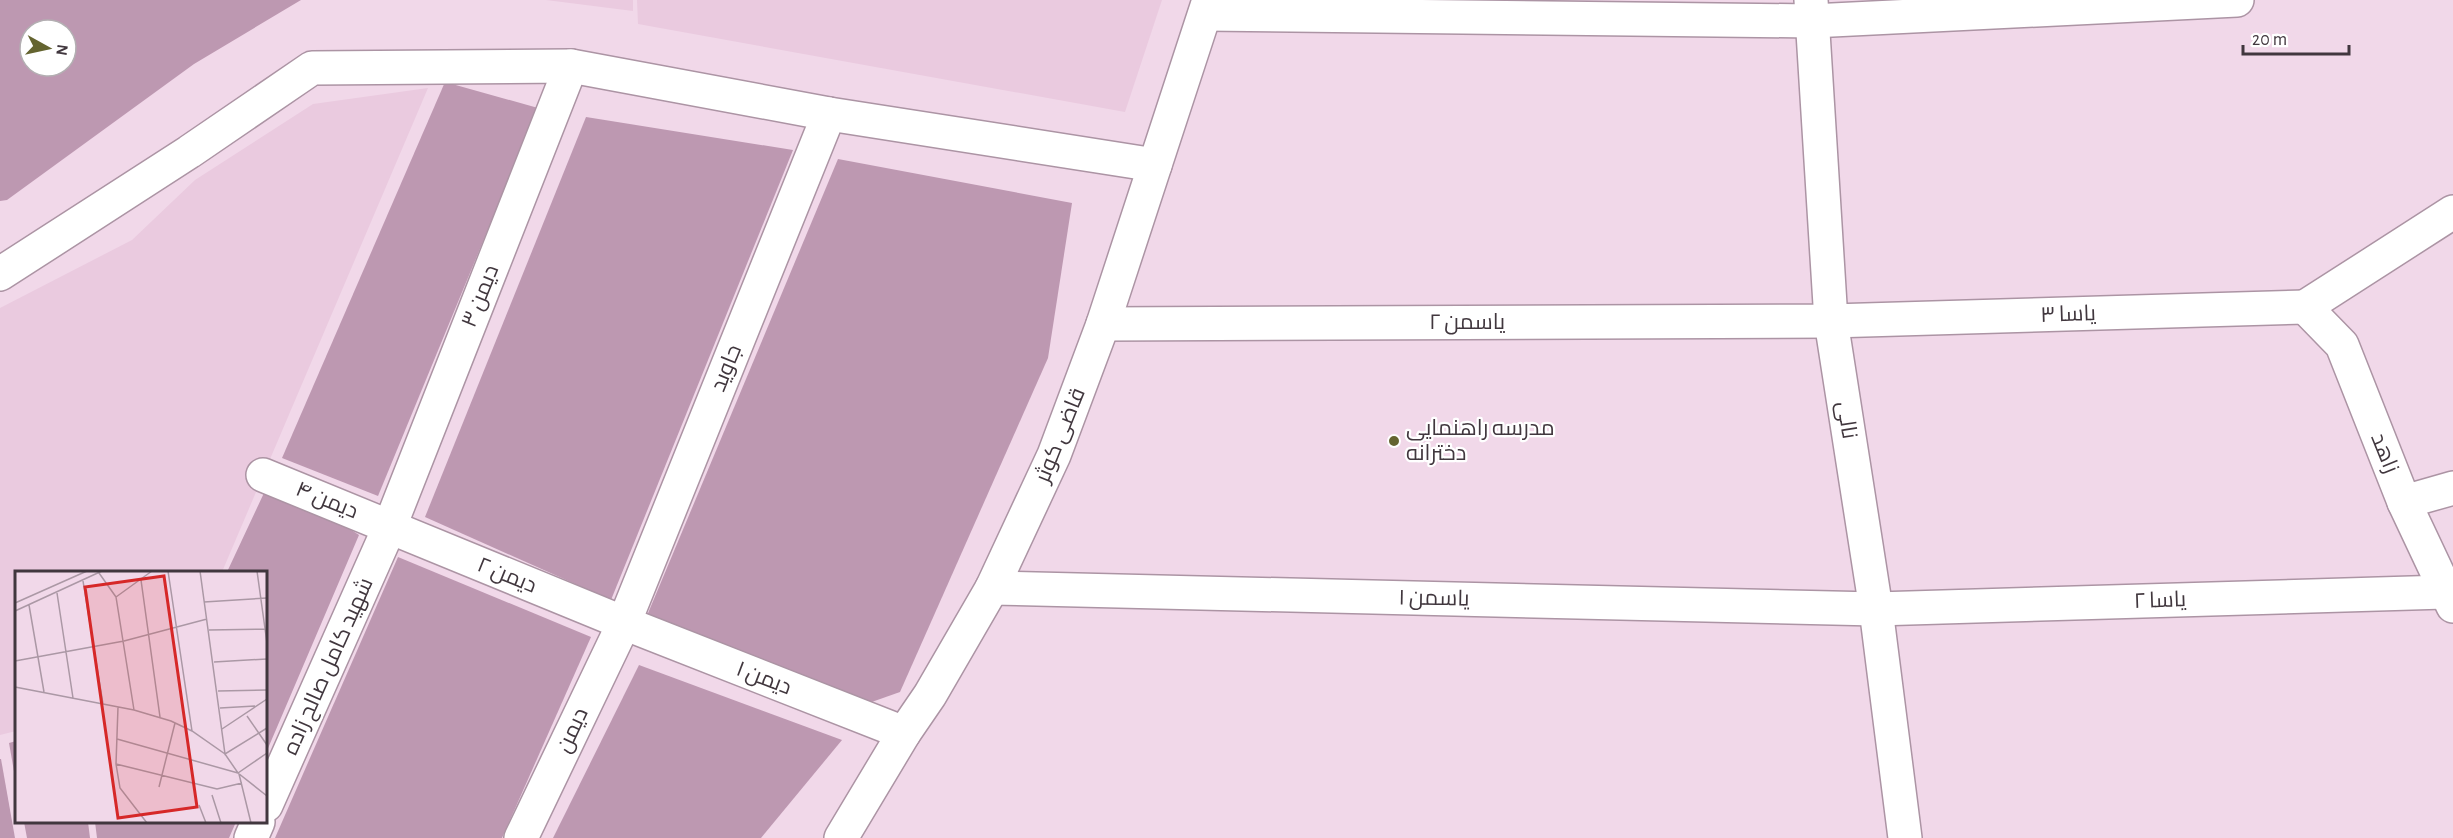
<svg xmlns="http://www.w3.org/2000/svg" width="2453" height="838" font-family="'Alegreya Sans',Cairo,sans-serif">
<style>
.built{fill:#eacadf}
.building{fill:#bd98b1;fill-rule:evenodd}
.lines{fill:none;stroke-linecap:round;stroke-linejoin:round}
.minor-casing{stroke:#ac94a4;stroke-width:36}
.major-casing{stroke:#ac94a4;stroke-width:36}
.minor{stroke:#fff;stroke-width:33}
.major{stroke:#fff;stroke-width:33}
.poi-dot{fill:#646430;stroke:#fff;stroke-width:2}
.labels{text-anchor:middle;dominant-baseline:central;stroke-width:4.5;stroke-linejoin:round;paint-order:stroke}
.street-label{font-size:22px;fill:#41373e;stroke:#fff}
.poi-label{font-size:22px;fill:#41373e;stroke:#fff;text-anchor:start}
.inset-road{fill:none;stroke:#ab98a5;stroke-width:1.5}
.view{fill:#d62828;fill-opacity:0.15;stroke:#d62828;stroke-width:3}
.inset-edge{fill:none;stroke:#41373e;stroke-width:3}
</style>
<rect width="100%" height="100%" fill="#f1d8e9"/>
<g class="built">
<polygon points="546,0 633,0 633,11"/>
<polygon points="637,0 1162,0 1125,112 638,24"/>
<polygon points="428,88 222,572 16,572 16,731 0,735 0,308 132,240 195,180 313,104"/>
</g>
<g class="building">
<path d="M0,0H301L194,64L7,200L0,201ZM30,30H66V66H30Z"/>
<polygon points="445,82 538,108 378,496 282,458"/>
<polygon points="586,117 793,150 611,600 425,517"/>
<polygon points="838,159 1072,203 1048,358 900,692 866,704 646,618"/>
<polygon points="271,478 359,535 266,753 266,572 227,572"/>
<polygon points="398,557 591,637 502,838 275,838"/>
<polygon points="639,665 842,740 761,838 553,838"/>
<polygon points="16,741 16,777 15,777 9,743"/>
<polygon points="0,759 1,759 15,838 0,838"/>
<polygon points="24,822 88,822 90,838 27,838"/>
<polygon points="95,822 236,822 229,838 97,838"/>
</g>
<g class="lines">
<g class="minor-casing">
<g id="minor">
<polyline points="1811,0 1831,321 1876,609 1905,838"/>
<polyline points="1205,14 1812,21 2237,0"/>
<polyline points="0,274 189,152 312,68 571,66 829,114 1155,165"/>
<polyline points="2305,307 2342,345 2404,502 2453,606"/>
<polyline points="2305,307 2453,212"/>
<polyline points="1103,324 1831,321 2305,307"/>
<polyline points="263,475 624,623 904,733"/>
<polyline points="2404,502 2453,488"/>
<polyline points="992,588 1876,609 2445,592"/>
<polyline points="266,805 390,526 571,66"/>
<polyline points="251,838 258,822"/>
<polyline points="521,838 624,623 829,114"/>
</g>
</g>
<g class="major-casing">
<polyline id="major" points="841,838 904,733 930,695 992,588 1054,455 1103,324 1209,0"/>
</g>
<use href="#minor" class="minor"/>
<use href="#major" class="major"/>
</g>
<circle class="poi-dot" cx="1394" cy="441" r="6"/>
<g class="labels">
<g class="street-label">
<text transform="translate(480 296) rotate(-68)">دیمن ۳</text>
<text transform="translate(2068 314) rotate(-2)">یاسا ۳</text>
<text x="1467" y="322">یاسمن ۲</text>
<text transform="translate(726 368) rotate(-68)">جاوید</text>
<text transform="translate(1847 420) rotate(81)">نالی</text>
<text transform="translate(1060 435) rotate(-68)">قاضی کوثر</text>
<text transform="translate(2385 453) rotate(68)">زاهد</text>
<text transform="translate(327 500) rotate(22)">دیمن ۴</text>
<text transform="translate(507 575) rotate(22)">دیمن ۲</text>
<text transform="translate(1434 598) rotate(1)">یاسمن ۱</text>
<text transform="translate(2160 600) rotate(-2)">یاسا ۲</text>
<text transform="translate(328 666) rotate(-66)">شهید کامل صالح زاده</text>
<text transform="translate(764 678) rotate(21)">دیمن ۱</text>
<text transform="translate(572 730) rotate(-65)">دیمن</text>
</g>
<g class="poi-label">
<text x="1406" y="428">مدرسه راهنمایی<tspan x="1406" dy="25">دخترانه</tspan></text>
</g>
</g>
<g transform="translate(15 571)">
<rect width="252" height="252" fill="#f1d8e9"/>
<path class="inset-road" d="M153,0L177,160M185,0L210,183L252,157M242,0L252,72M84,2L101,26M126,9L145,146M68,10L88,133M42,22L58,127M101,26L119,139M101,26L137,0M189,31L252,27M0,32L72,0M14,34L29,121M0,40L87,0M194,59L250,58M0,90L109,70L192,48M199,91L252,88M0,116L119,139L156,150L177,160L210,183L223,202L252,225M203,120L252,119M103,136L101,193L105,217L132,252M205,137L240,135M232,145L252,174M207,158L252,128M102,168L223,202M101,193L202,218L227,212M223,202L252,182M224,203L236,252M144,216L160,152M197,224L206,252M184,234L191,252"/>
<path class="view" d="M149,5L182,236L103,247L70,16Z"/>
<rect width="252" height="252" class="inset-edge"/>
</g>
<g transform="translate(48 48) rotate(98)"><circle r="28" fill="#ffffff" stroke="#b3afb2" stroke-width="1.5"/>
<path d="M0-4.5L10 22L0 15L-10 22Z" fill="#646430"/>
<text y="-9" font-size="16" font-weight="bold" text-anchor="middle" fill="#41373e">N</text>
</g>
<path d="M2243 45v9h106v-9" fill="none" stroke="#41373e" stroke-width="3"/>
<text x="2252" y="45" font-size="18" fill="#41373e" stroke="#ffffff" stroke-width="4.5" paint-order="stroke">20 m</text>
</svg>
